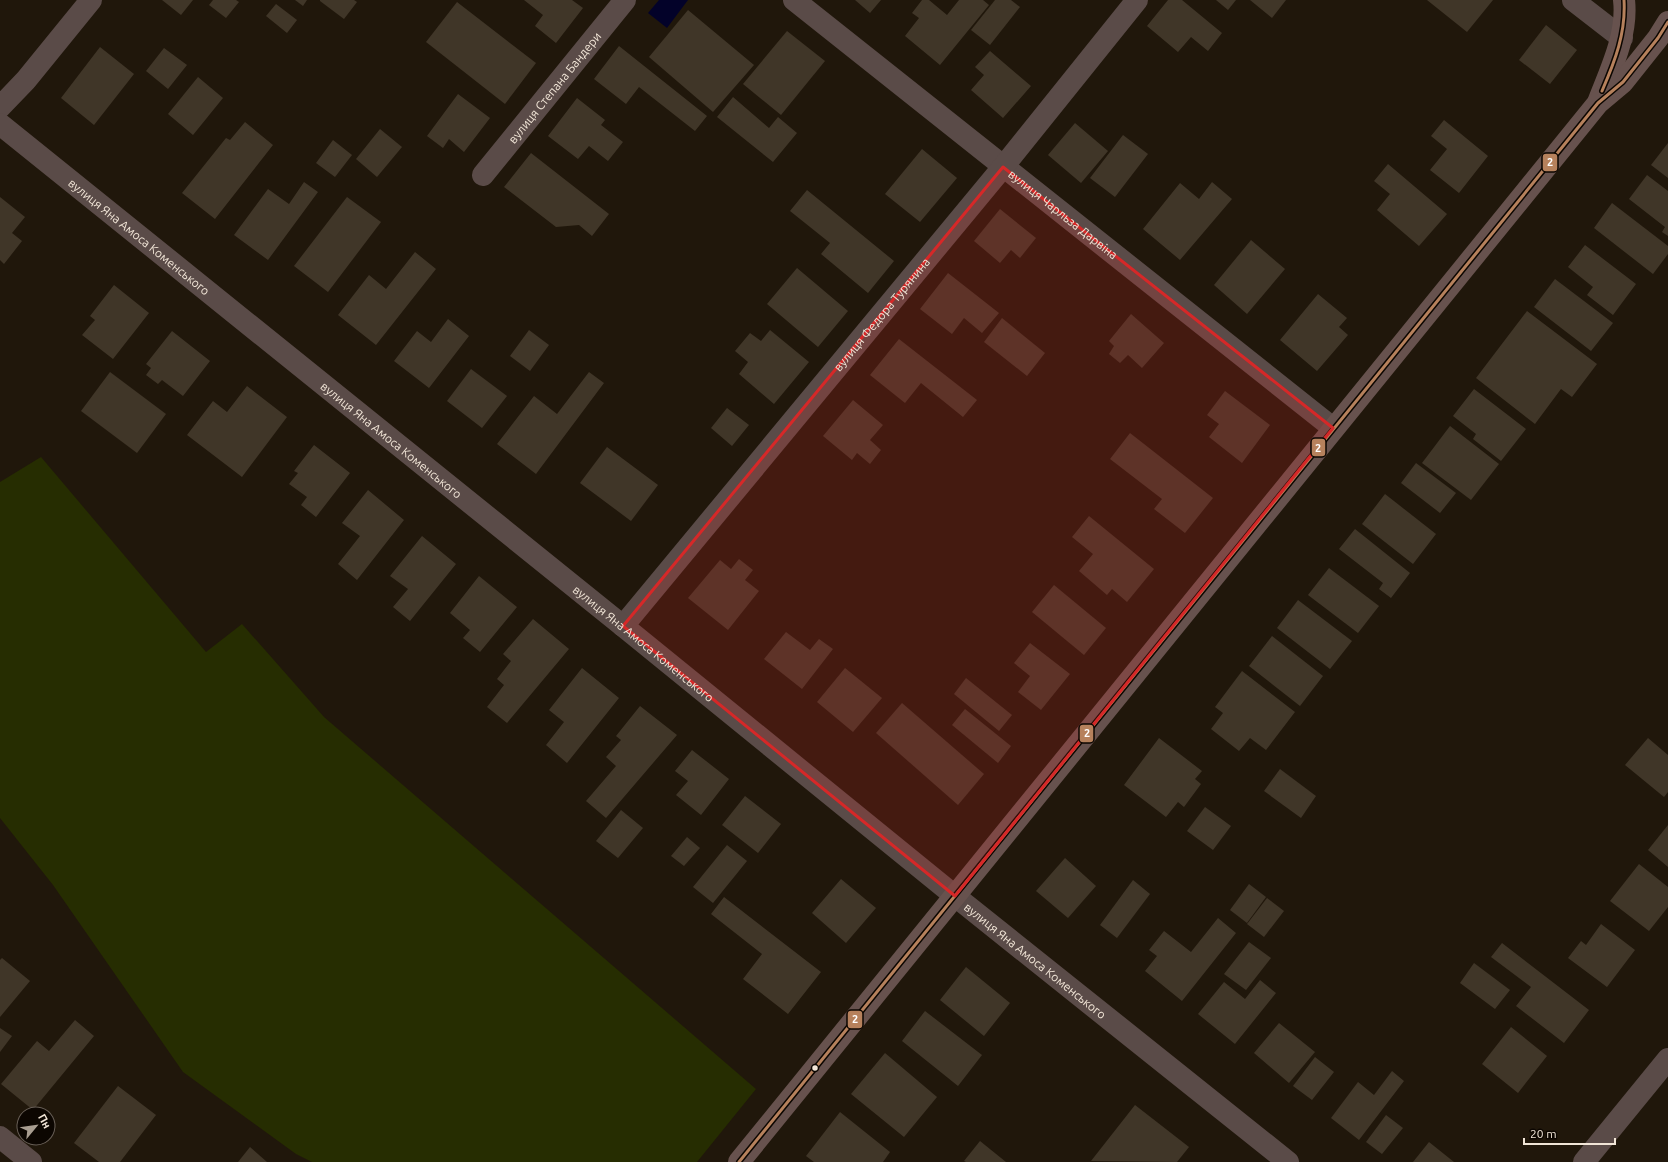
<svg xmlns="http://www.w3.org/2000/svg" width="1668" height="1162" font-family="Ubuntu,sans-serif">
<style>
.green{fill:#262d01}
.water{fill:#030229}
.building{fill:#403628}
.lines{fill:none;stroke-linecap:round;stroke-linejoin:round}
.minor{stroke:#5a4b48;stroke-width:22}
.tertiary{stroke:#5a4b48;stroke-width:22}
.primary{stroke:#67524e;stroke-width:22}
.bus-1-casing{stroke:#0c0601;stroke-width:6}
.bus-1{stroke:#b6815c;stroke-width:3}
.marked{fill:#d62828;fill-opacity:0.2;stroke:#d62828;stroke-width:3;stroke-linejoin:round}
.bus-dot{fill:#f1e5d7;stroke:#0c0601;stroke-width:1.5}
.labels{text-anchor:middle;dominant-baseline:central;stroke-width:3;stroke-linejoin:round;paint-order:stroke}
.street-label{font-size:12px;fill:#f1e5d7;stroke:#0c0601}
.line-badge{stroke:#0c0601;stroke-width:1.5}
.badge-label{font-size:11px;text-anchor:middle;font-weight:bold;fill:#fff}
</style>
<rect width="100%" height="100%" fill="#20170b"/>
<polygon class="green" points="41,457 206,652 242,624 324,717 756,1089 697,1162 312,1162 296,1154 183,1072 53,885 0,818 0,482"/>
<polygon class="water" points="659,0 688,0 667,28 648,13"/>
<g class="building">
<polygon points="162,0 193,0 181,15"/>
<polygon points="213,0 236,0 239,2 226,18 209,5"/>
<polygon points="295,0 307,0 303,6"/>
<polygon points="320,0 354,0 357,2 344,19 320,1"/>
<polygon points="524,0 572,0 583,8 556,43 535,26 543,15"/>
<polygon points="855,0 881,0 870,13"/>
<polygon points="922,0 929,0 947,15 959,0 983,0 989,5 940,65 905,36 919,18 912,13"/>
<polygon points="995,0 1011,0 1020,7 990,45 971,30"/>
<polygon points="1168,0 1182,0 1222,33 1208,51 1191,37 1178,52 1147,26"/>
<polygon points="1216,0 1236,0 1228,10"/>
<polygon points="1250,0 1286,0 1272,18"/>
<polygon points="1427,0 1493,0 1467,32"/>
<polygon points="457,2 536,63 505,104 426,42"/>
<polygon points="276,4 297,20 287,33 266,16"/>
<polygon points="688,10 754,65 713,112 649,57"/>
<polygon points="1546,25 1577,50 1550,84 1519,60"/>
<polygon points="787,31 825,61 781,115 743,84"/>
<polygon points="619,46 707,116 695,131 639,87 626,104 594,79"/>
<polygon points="100,47 134,74 94,125 61,98"/>
<polygon points="164,48 187,65 168,89 146,71"/>
<polygon points="990,51 1031,86 1003,118 971,90 984,75 975,67"/>
<polygon points="198,77 223,98 193,135 168,114"/>
<polygon points="458,94 490,118 464,152 449,139 443,148 427,136"/>
<polygon points="733,97 769,128 778,117 797,133 773,162 717,117"/>
<polygon points="577,98 605,120 601,125 623,142 608,161 589,146 578,159 548,136"/>
<polygon points="1444,120 1488,156 1459,193 1430,170 1447,149 1431,136"/>
<polygon points="245,122 273,145 215,219 182,193 226,138 230,140"/>
<polygon points="1075,123 1108,151 1081,183 1048,155"/>
<polygon points="380,129 402,147 377,177 356,159"/>
<polygon points="1123,135 1148,154 1115,197 1090,178"/>
<polygon points="333,140 352,155 335,177 316,163"/>
<polygon points="1668,143 1668,178 1651,165"/>
<polygon points="922,149 957,178 920,222 885,194"/>
<polygon points="531,153 609,214 592,236 579,225 556,227 504,187"/>
<polygon points="1388,164 1447,214 1419,246 1377,210 1390,194 1374,181"/>
<polygon points="1647,175 1668,191 1668,236 1662,232 1665,227 1629,199"/>
<polygon points="304,182 318,192 268,260 234,235 268,189 289,204"/>
<polygon points="1212,182 1232,199 1180,260 1143,229 1180,183 1199,199"/>
<polygon points="807,190 894,261 868,293 821,254 830,243 790,211"/>
<polygon points="0,197 25,217 12,233 22,241 4,264 0,260"/>
<polygon points="347,197 381,222 328,292 294,266"/>
<polygon points="1612,203 1668,246 1668,254 1653,274 1594,228"/>
<polygon points="1000,209 1036,238 1020,258 1011,250 1000,263 974,241"/>
<polygon points="1251,240 1285,269 1247,314 1214,285"/>
<polygon points="1585,245 1636,284 1613,315 1587,295 1593,287 1568,267"/>
<polygon points="415,252 436,269 376,345 338,315 369,275 386,289"/>
<polygon points="797,268 848,311 818,347 767,304"/>
<polygon points="948,273 999,313 982,333 964,318 952,334 920,309"/>
<polygon points="1555,279 1613,323 1591,351 1534,307"/>
<polygon points="114,285 149,313 113,359 82,335 95,320 90,316"/>
<polygon points="1318,294 1347,318 1339,327 1348,335 1317,371 1280,340"/>
<polygon points="1527,311 1597,364 1572,397 1561,389 1535,424 1476,378"/>
<polygon points="1131,314 1164,343 1142,368 1128,355 1120,363 1109,354 1114,346 1109,341"/>
<polygon points="1002,318 1045,353 1027,376 984,342"/>
<polygon points="448,319 469,336 429,388 394,361 417,331 431,342"/>
<polygon points="529,330 549,345 530,371 510,356"/>
<polygon points="770,330 809,362 774,404 739,374 748,362 735,351 750,333 761,341"/>
<polygon points="172,331 210,361 183,396 162,380 158,384 146,375 151,368 146,364"/>
<polygon points="899,339 977,400 963,417 921,383 905,403 870,375"/>
<polygon points="471,369 507,396 482,428 447,401"/>
<polygon points="110,372 166,414 137,453 81,411"/>
<polygon points="589,372 604,383 536,474 497,444 534,396 557,414"/>
<polygon points="247,386 287,417 242,477 187,435 213,401 227,412"/>
<polygon points="1474,389 1526,429 1501,461 1473,439 1476,434 1453,416"/>
<polygon points="1225,391 1270,425 1242,463 1209,437 1219,424 1207,415"/>
<polygon points="853,400 883,425 870,440 881,450 870,464 857,453 852,460 823,436"/>
<polygon points="727,408 749,425 732,446 711,428"/>
<polygon points="1450,426 1499,464 1471,500 1422,463"/>
<polygon points="1130,433 1213,498 1185,533 1154,509 1162,499 1110,459"/>
<polygon points="314,445 350,473 316,517 301,505 307,497 289,484 298,473 294,471"/>
<polygon points="607,447 658,485 631,521 580,483"/>
<polygon points="1416,463 1456,493 1440,513 1401,483"/>
<polygon points="368,490 404,520 357,580 338,564 360,536 342,523"/>
<polygon points="1385,494 1436,534 1413,564 1362,524"/>
<polygon points="1089,516 1154,569 1127,602 1112,589 1107,595 1079,571 1093,554 1072,537"/>
<polygon points="1355,529 1410,573 1391,598 1379,589 1383,583 1339,549"/>
<polygon points="422,536 456,564 410,621 393,607 408,589 390,576"/>
<polygon points="739,559 753,570 745,580 759,591 728,630 688,598 720,560 731,569"/>
<polygon points="1329,568 1379,606 1358,633 1308,595"/>
<polygon points="479,576 517,607 480,652 463,638 470,630 450,613"/>
<polygon points="1054,585 1106,628 1084,655 1032,612"/>
<polygon points="1298,600 1352,641 1330,669 1277,628"/>
<polygon points="533,619 569,649 507,723 487,707 504,685 497,679 511,661 503,654"/>
<polygon points="786,632 810,650 819,639 833,649 802,689 764,659"/>
<polygon points="1272,636 1323,676 1300,706 1249,666"/>
<polygon points="1030,643 1070,674 1041,710 1018,692 1030,676 1014,663"/>
<polygon points="582,668 619,698 567,763 546,745 564,722 549,710"/>
<polygon points="845,668 882,698 853,732 817,702"/>
<polygon points="1242,671 1295,712 1266,750 1250,738 1239,751 1211,729 1223,713 1215,707"/>
<polygon points="966,678 1012,715 999,731 954,694"/>
<polygon points="902,703 984,774 958,805 876,733"/>
<polygon points="640,706 677,735 606,818 586,801 616,766 606,757 621,740 616,736"/>
<polygon points="965,709 1011,746 998,763 952,725"/>
<polygon points="1159,738 1202,771 1195,779 1201,784 1184,807 1178,802 1166,817 1124,785"/>
<polygon points="1648,738 1668,755 1668,792 1664,797 1625,765"/>
<polygon points="692,750 729,779 701,815 676,795 688,781 675,771"/>
<polygon points="1280,769 1316,796 1301,818 1264,791"/>
<polygon points="745,796 781,824 758,853 722,825"/>
<polygon points="1205,807 1231,826 1213,850 1187,831"/>
<polygon points="621,810 643,828 618,858 596,841"/>
<polygon points="1668,825 1668,867 1648,850"/>
<polygon points="687,837 700,848 684,866 671,856"/>
<polygon points="727,845 747,861 713,903 693,887"/>
<polygon points="1065,858 1096,886 1068,918 1036,891"/>
<polygon points="1639,864 1668,887 1668,907 1649,931 1610,901"/>
<polygon points="841,879 876,908 846,943 812,913"/>
<polygon points="1133,880 1150,894 1117,938 1100,925"/>
<polygon points="1249,884 1266,897 1247,923 1230,910"/>
<polygon points="724,897 821,972 788,1014 743,979 762,954 711,914"/>
<polygon points="1267,898 1284,911 1264,937 1247,924"/>
<polygon points="1218,918 1236,933 1182,1001 1145,971 1157,956 1149,950 1164,931 1191,952"/>
<polygon points="1601,924 1635,950 1607,987 1568,958 1581,941 1586,945"/>
<polygon points="1249,942 1271,958 1246,990 1224,974"/>
<polygon points="1502,943 1589,1010 1564,1043 1516,1006 1531,987 1491,957"/>
<polygon points="2,958 30,981 0,1017 0,960"/>
<polygon points="1474,963 1510,990 1495,1009 1460,983"/>
<polygon points="966,967 1010,1003 984,1036 940,1000"/>
<polygon points="1260,980 1276,993 1235,1044 1198,1014 1224,982 1245,999"/>
<polygon points="925,1011 982,1055 958,1086 902,1041"/>
<polygon points="75,1020 94,1036 33,1110 1,1084 37,1041 49,1051"/>
<polygon points="1279,1023 1315,1052 1289,1083 1254,1053"/>
<polygon points="1511,1027 1547,1056 1518,1093 1482,1064"/>
<polygon points="0,1028 12,1036 0,1052"/>
<polygon points="885,1053 937,1097 904,1137 851,1094"/>
<polygon points="1315,1057 1334,1072 1312,1100 1293,1086"/>
<polygon points="1392,1071 1404,1081 1359,1140 1331,1118 1358,1082 1374,1095"/>
<polygon points="118,1086 156,1115 120,1162 99,1162 74,1143"/>
<polygon points="1135,1105 1189,1147 1177,1162 1091,1161"/>
<polygon points="840,1112 890,1152 883,1162 814,1162 806,1156"/>
<polygon points="1386,1115 1403,1128 1382,1154 1366,1142"/>
<polygon points="980,1141 1006,1162 966,1162 964,1161"/>
<polygon points="1429,1142 1454,1162 1413,1162"/>
<polygon points="250,1147 267,1162 238,1162"/>
</g>
<g class="lines">
<g class="minor">
<path id="s1" d="M794,0L1333,428"/>
<polyline points="1573,0 1622,38"/>
<polyline points="0,107 26,80 91,0"/>
<path id="s2" d="M483,175L625,0"/>
<path id="s3" d="M623,626L1003,167L1137,0"/>
<path id="s4" d="M955,896L1288,1162"/>
<polyline points="0,1137 31,1162"/>
<polyline points="1584,1162 1668,1059"/>
</g>
<path class="tertiary" id="s5" d="M0,124L623,626L955,896"/>
<g class="primary">
<path d="M1599,100C1611,69 1628,34 1624,0"/>
<polyline points="739,1162 1598,103 1623,82 1658,38 1668,22"/>
</g>
<g class="bus-1-casing">
<g id="bus-1">
<path d="M1602,91C1615,61 1626,33 1624,0"/>
<polyline points="739,1162 1598,103 1623,82 1658,38 1668,22"/>
</g>
</g>
<use href="#bus-1" class="bus-1"/>
</g>
<path class="marked" d="M1003,167L1333,428L955,896L623,626Z"/>
<circle class="bus-dot" cx="815" cy="1068" r="3.5"/>
<g class="labels">
<g class="street-label">
<text stroke="none"><textPath href="#s2" startOffset="113">вулиця Степана Бандери</textPath></text>
<text stroke="none"><textPath href="#s1" startOffset="344">вулиця Чарльза Дарвіна</textPath></text>
<text stroke="none"><textPath href="#s5" startOffset="179">вулиця Яна Амоса Коменського</textPath></text>
<text stroke="none"><textPath href="#s3" startOffset="405">вулиця Федора Турянина</textPath></text>
<text stroke="none"><textPath href="#s5" startOffset="503">вулиця Яна Амоса Коменського</textPath></text>
<text stroke="none"><textPath href="#s5" startOffset="827">вулиця Яна Амоса Коменського</textPath></text>
<text stroke="none"><textPath href="#s4" startOffset="103">вулиця Яна Амоса Коменського</textPath></text>
</g>
</g>
<g class="line-badge">
<rect x="1542" y="153" width="16" height="19" rx="4" fill="#b6815c"/>
<rect x="1311" y="438" width="15" height="19" rx="4" fill="#b6815c"/>
<rect x="1079" y="724" width="15" height="19" rx="4" fill="#b6815c"/>
<rect x="847" y="1010" width="16" height="19" rx="4" fill="#b6815c"/>
</g>
<g class="badge-label">
<text x="1550" y="166">2</text>
<text x="1318" y="452">2</text>
<text x="1087" y="737">2</text>
<text x="855" y="1023">2</text>
</g>
<g transform="translate(36 1126) rotate(61)"><circle r="19" fill="#0c0601" stroke="#685f57"/>
<path d="M0-3L7 15L0 10L-7 15Z" fill="#a89d90"/>
<text y="-6" font-size="11" font-weight="bold" text-anchor="middle" fill="#f1e5d7">Пн</text>
</g>
<path d="M1524 1138v6h91v-6" fill="none" stroke="#f1e5d7" stroke-width="2"/>
<text x="1530" y="1138" font-size="12" fill="#f1e5d7" stroke="#0c0601" stroke-width="3" paint-order="stroke">20 m</text>
</svg>
